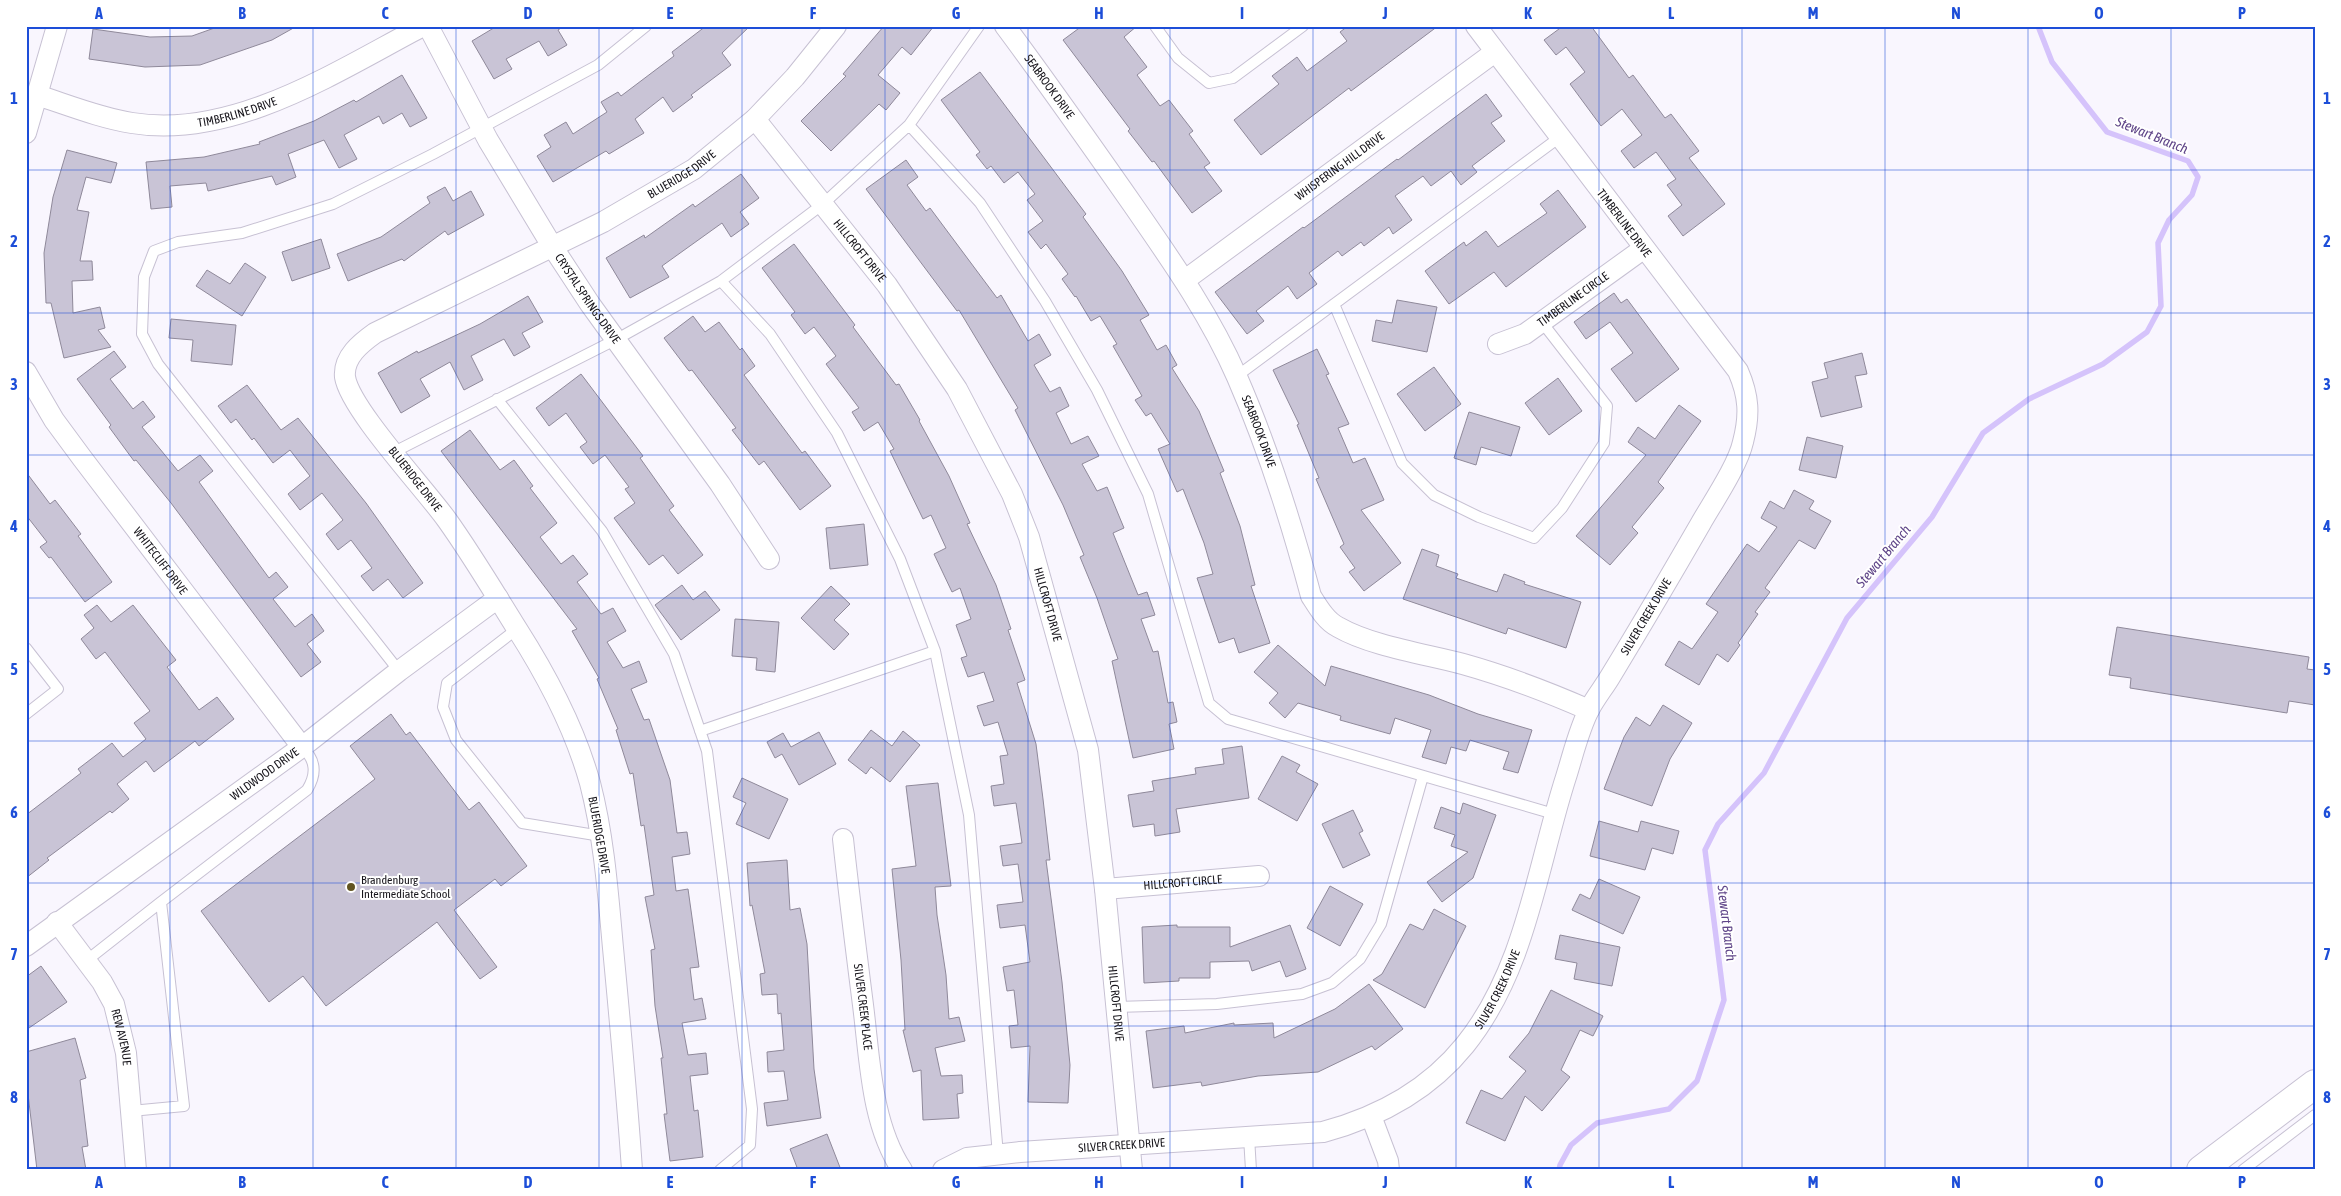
<svg xmlns="http://www.w3.org/2000/svg" width="2341" height="1196" viewBox="0 0 2341 1196" font-family="'Asap Condensed',sans-serif">
<rect width="100%" height="100%" fill="#f9f6fe"/>
<g fill="none" stroke-linecap="round" stroke-linejoin="round">
<path stroke="#d5c3fb" stroke-width="5.5" d="M1559,1170L1560,1165L1571,1145L1597,1123L1669,1109L1697,1081L1724,1000L1705,850L1718,824L1764,773L1847,618L1932,517L1983,433L2029,399L2103,364L2147,332L2161,306L2158,243L2169,220L2192,195L2198,177L2188,161L2107,132L2052,62L2038,26"/>
</g>
<path fill="#c9c4d6" stroke="#8f899a" d="M220,26H297L272,40L200,65L145,67L89,59L93,29L150,37L192,36Z
M497,26H564L558,30L567,45L548,56L539,41L506,59L512,69L494,79L472,41Z
M706,26H750L722,53L731,65L691,95L693,97L673,112L663,97L635,119L644,133L609,154L606,151L553,182L537,156L551,147L544,135L566,122L573,134L607,112L601,102L618,92L621,96L674,56L672,52Z
M884,26H934L911,55L902,47L878,75L900,93L886,110L879,104L831,151L801,121L846,76L843,74Z
M1082,26H1137L1124,37L1147,67L1137,75L1160,106L1169,100L1193,131L1189,134L1210,163L1204,167L1222,191L1192,213L1154,161L1152,162L1128,131L1130,129L1063,40Z
M1348,26H1438L1351,91L1349,88L1261,155L1234,120L1279,84L1272,76L1297,57L1307,71L1347,41L1340,32Z
M1563,26H1591L1629,78L1633,75L1665,118L1671,114L1699,151L1689,158L1725,204L1683,236L1668,216L1682,205L1667,185L1676,179L1656,152L1634,168L1621,151L1642,135L1622,109L1601,126L1570,84L1585,72L1566,47L1556,55L1544,40Z
M980,72L1086,214L1083,217L1122,271L1149,315L1140,320L1157,350L1166,345L1177,365L1172,368L1199,411L1224,471L1220,473L1240,526L1255,585L1251,586L1270,643L1239,653L1234,638L1219,643L1197,578L1213,574L1204,543L1183,489L1177,492L1158,449L1170,444L1151,413L1146,416L1135,400L1142,396L1113,346L1117,344L1100,316L1091,321L1076,296L1075,297L1062,279L1068,274L1046,244L1041,249L1028,232L1043,221L1027,200L1035,194L1018,172L1004,183L991,166L987,169L976,155L980,152L941,100Z
M402,75L427,118L410,127L402,113L383,124L379,116L344,135L357,159L339,168L324,140L288,154L296,177L276,185L272,176L208,191L206,183L170,186L172,207L151,209L146,162L204,157L260,144L259,142L314,121L354,100L356,102Z
M1486,94L1502,116L1491,123L1505,141L1472,166L1477,172L1461,185L1451,171L1431,186L1423,176L1395,196L1412,220L1393,234L1389,227L1364,246L1361,242L1342,256L1338,251L1309,273L1317,284L1297,299L1288,286L1256,311L1264,321L1247,334L1215,292L1303,227L1304,228L1397,159L1398,160Z
M67,150L117,163L111,183L86,177L77,210L89,212L80,261H92L93,280L72,281L73,313L100,307L105,328L98,330L111,347L64,358L51,303H46L44,253L53,197Z
M906,160L918,177L907,185L926,211L930,208L997,298L1001,295L1028,341L1039,334L1051,355L1034,365L1050,392L1060,387L1069,406L1056,413L1071,444L1088,436L1099,456L1082,464L1097,491L1107,487L1124,528L1113,533L1138,595L1147,592L1155,615L1141,619L1153,652L1158,651L1168,703L1173,702L1177,722L1169,724L1174,749L1133,758L1112,661L1118,659L1097,598L1080,557L1084,555L1063,505L1015,410L1018,408L959,310L957,311L866,189Z
M741,174L759,198L740,212L749,224L731,237L722,223L662,266L669,277L630,298L606,258L644,235L645,238L693,204L695,207Z
M445,187L453,201L471,191L484,215L448,235L445,231L404,261L402,259L348,281L337,254L381,237L430,203L427,197Z
M1558,190L1586,227L1506,287L1494,272L1449,304L1425,271L1464,242L1466,246L1486,231L1498,247L1547,213L1540,204Z
M321,239L330,268L292,281L282,252Z
M794,244L855,325L853,327L896,385L899,384L920,420L919,421L949,476L970,523L967,524L996,585L1011,629L1008,630L1025,680L1017,683L1036,744L1043,799L1050,860H1046L1062,982L1070,1065L1068,1103L1028,1102L1030,1046L1011,1048L1009,1026L1018,1025L1014,990L1007,991L1003,967L1030,962L1025,925L1000,928L997,905L1023,902L1018,864L1003,866L1000,846L1022,843L1016,803L994,806L991,786L1004,784L1000,756L1008,755L998,722L984,726L977,706L994,701L984,672L968,677L961,658L967,656L956,625L971,619L960,588L952,592L934,554L946,548L931,515L923,519L890,451L894,449L878,422L864,431L852,412L859,408L826,364L836,356L814,327L805,334L791,315L795,312L762,268Z
M245,263L266,277L242,316L196,286L207,270L230,284Z
M1614,293L1621,303L1627,299L1679,369L1636,402L1611,369L1633,353L1610,322L1586,339L1574,322Z
M528,296L543,322L522,333L530,347L514,356L504,339L471,356L483,380L464,390L450,362L420,379L430,396L401,413L378,373L417,351L418,353L480,324Z
M1397,300L1437,307L1427,352L1372,341L1376,320L1392,323Z
M693,316L705,332L719,322L740,350L742,348L755,366L744,375L802,453L805,451L831,486L800,510L764,461L759,465L732,430L736,428L692,370L689,371L664,338Z
M171,319L236,325L232,365L191,361L193,340L169,338Z
M1317,349L1329,374L1326,375L1349,424L1338,428L1353,463L1365,458L1384,500L1361,510L1401,563L1364,591L1349,572L1355,568L1340,547L1344,544L1316,479L1319,478L1297,425L1299,424L1273,370Z
M114,351L126,367L110,379L133,409L143,401L155,417L142,427L178,471L200,455L213,471L199,482L269,578L276,572L288,587L273,599L295,627L312,614L324,631L307,644L321,662L301,677L171,503L136,460L134,461L109,427L111,425L77,379Z
M1862,353L1867,374L1855,376L1862,407L1821,417L1812,382L1828,378L1824,363Z
M1434,367L1461,404L1425,431L1397,394Z
M581,374L643,456L640,458L674,506L669,510L703,555L678,574L663,555L649,565L614,518L635,503L625,489L629,487L605,455L593,464L580,447L587,442L566,413L549,426L536,408Z
M1558,378L1582,411L1549,435L1525,403Z
M247,385L281,430L298,418L366,503L423,583L403,598L388,579L373,591L361,576L372,568L351,540L338,550L326,534L343,520L322,493L300,510L288,494L310,476L290,450L273,463L254,438L252,440L236,419L231,423L218,406Z
M1679,405L1701,421L1658,482L1664,488L1632,527L1638,533L1610,565L1576,536L1646,455L1628,442L1638,427L1655,439Z
M1469,412L1520,427L1511,456L1481,447L1476,465L1454,458Z
M470,430L500,470L514,460L533,486L530,488L557,523L540,537L561,564L573,555L588,574L577,582L601,614L613,608L626,631L607,642L623,668L639,661L647,682L631,689L644,720L649,719L670,780L677,833L687,832L690,854L672,857L676,891L688,889L699,967L690,968L694,1000L702,998L706,1019L682,1023L688,1055L706,1053L708,1074L690,1076L694,1111L698,1110L703,1157L670,1161L664,1114H667L661,1058H663L655,1006L651,950L655,949L645,897L654,895L644,825L641,826L633,773L630,774L616,730L618,729L597,679L599,678L572,631L577,629L441,451Z
M1807,437L1843,446L1836,478L1799,470Z
M26,472L50,504L55,500L81,534L78,536L112,582L85,602L51,557L49,558L40,547L47,542L26,515Z
M1794,490L1814,501L1809,509L1831,521L1815,549L1799,540L1765,588L1770,592L1755,612L1758,614L1738,643L1740,645L1728,662L1717,654L1699,685L1665,665L1679,641L1692,649L1718,612L1706,604L1747,544L1759,552L1777,527L1761,518L1770,501L1784,509Z
M864,524L868,565L830,569L826,528Z
M1422,549L1439,555L1436,566L1458,574L1456,578L1497,592L1504,574L1525,582L1524,584L1581,602L1566,648L1508,628L1506,634L1403,599Z
M682,585L693,600L705,591L720,610L681,640L655,605Z
M831,586L850,604L834,620L849,634L834,650L801,618Z
M97,605L111,622L133,605L176,660L167,667L199,710L217,697L234,719L199,746L195,741L154,772L146,761L117,784L129,799L112,813L110,811L47,858L49,860L26,878V815L81,773L78,769L112,743L123,757L146,739L134,723L150,711L105,652L96,659L81,639L94,628L84,615Z
M735,619L779,622L775,672L756,670L757,658L732,656Z
M2117,627L2309,657L2307,669L2315,670V705L2289,701L2287,713L2130,688L2131,678L2109,675Z
M1278,645L1325,686L1331,666L1429,695L1478,714L1532,730L1518,773L1503,769L1509,752L1470,740L1466,751L1451,747L1446,764L1422,757L1431,730L1395,718L1390,734L1340,720L1341,716L1298,703L1285,718L1269,703L1278,693L1254,672Z
M1663,705L1692,723L1670,759L1652,806L1604,789L1624,737L1636,717L1650,726Z
M391,714L406,735L410,732L469,810L479,802L527,866L501,886L495,879L454,910L497,967L480,979L437,922L326,1006L303,976L269,1002L201,911L375,779L350,746Z
M871,730L892,746L903,731L920,745L890,782L871,767L866,774L848,760Z
M819,732L836,764L799,785L782,754L775,758L767,742L783,733L791,747Z
M1242,746L1249,798L1176,809L1180,832L1155,836L1154,824L1133,827L1128,795L1154,791L1152,781L1196,774L1195,768L1224,764L1222,749Z
M1282,756L1300,765L1296,772L1318,784L1297,821L1258,799Z
M742,778L788,799L769,839L736,824L746,803L733,797Z
M938,783L951,886L935,887L937,915L946,975L949,1019L959,1017L965,1041L935,1048L941,1076L962,1075L963,1093L957,1094L959,1118L923,1120L921,1070L913,1072L903,1030H905L901,960L892,869L916,866L906,786Z
M1463,803L1496,815L1473,878L1442,902L1427,882L1468,852L1451,846L1455,835L1434,828L1441,807L1460,814Z
M1353,810L1363,831L1359,833L1370,855L1343,868L1322,824Z
M1599,821L1638,832L1641,821L1679,831L1673,854L1652,848L1645,870L1590,856Z
M787,860L790,910L800,908L807,944L814,1069L821,1118L767,1126L764,1103L788,1100L784,1071L768,1072L767,1052L784,1050L781,1013L778,1014L777,994L762,995L760,974L765,973L752,905L750,906L747,863Z
M1599,879L1640,897L1623,934L1572,910L1580,894L1590,899Z
M1330,886L1363,904L1340,946L1307,928Z
M1434,909L1466,926L1425,1008L1373,980L1382,974L1410,924L1423,930Z
M1177,925V927H1230V947L1290,925L1306,969L1286,977L1280,961L1252,971L1249,961L1210,962V978H1179V981L1144,983L1142,927Z
M1560,935L1620,947L1612,986L1574,979L1577,963L1555,959Z
M41,966L67,1002L26,1030V977Z
M1369,984L1403,1029L1375,1050L1372,1046L1318,1072L1258,1076L1202,1086L1201,1082L1153,1088L1146,1031L1184,1026L1185,1033L1234,1023V1025L1273,1023L1274,1038L1335,1009Z
M1551,990L1603,1016L1593,1036L1580,1030L1561,1070L1570,1077L1542,1111L1525,1096L1505,1141L1466,1123L1481,1090L1502,1099L1526,1071L1509,1057L1529,1033Z
M75,1038L86,1078L80,1080L88,1146L82,1147L86,1170H37L28,1094L26,1095V1052Z
M827,1134L841,1170H798L790,1149Z"/>
<g fill="none" stroke-linecap="round" stroke-linejoin="round">
<g stroke="#c7c1d3" stroke-width="12">
<path id="lane" d="M1155,26L1178,58L1209,83L1233,78L1303,26
M909,125L980,203L1045,301L1097,390L1148,494L1209,703L1228,719L1554,814
M721,281L770,334L837,433L900,559L935,651L969,815L998,1155
M1334,304L1402,463L1434,495L1479,517L1534,538L1562,508L1604,443L1607,406L1541,321
M1237,376L1560,137
M497,399L602,531L674,654L707,751L752,1109L750,1145L720,1170
M394,452L617,339L721,281L823,204L909,125L979,26
M517,629L447,683L443,707L456,740L522,823L601,836
M26,648L58,689L26,714
M399,671L158,364L142,334L144,277L154,251L178,242L242,233L333,204L433,154L598,65L646,26
M700,731L935,651
M86,961L161,902
M1116,1007L1217,1004L1302,994L1332,983L1360,959L1381,924L1423,776
M131,1111L184,1106L161,902L307,790C317,774 316,760 302,747
M1249,1137L1251,1170
M2243,1170L2315,1115"/>
</g>
<g stroke="#c7c1d3" stroke-width="22">
<g id="street">
<path id="s1" d="M428,26L488,140L552,246L590,304L720,484L769,559"/>
<path id="s2" d="M1005,26C1049,85 1091,145 1133,205C1171,260 1210,315 1237,377C1268,448 1291,521 1311,596C1318,607 1326,621 1338,627C1371,646 1425,654 1463,664C1506,676 1548,692 1589,710"/>
<path id="s3" d="M37,95C68,105 100,118 132,123C233,140 337,71 423,26"/>
<path id="s4" d="M755,119L887,285L957,389L1012,494L1029,537L1088,750L1105,889L1132,1170"/>
<path d="M26,133L57,26"/>
<path id="s5" d="M1185,280L1495,52"/>
<path id="s6" d="M1498,344L1525,334L1643,249"/>
<path id="s7" d="M26,372L54,420L82,458L302,747"/>
<path id="s8" d="M843,839C849,895 856,950 863,1005C870,1060 871,1123 902,1170"/>
<path id="s9" d="M1105,889L1259,876"/>
<path id="s10" d="M57,922L102,982L114,1004L126,1053L136,1170"/>
<path id="s11" d="M26,946L302,747L399,671L498,598"/>
<path d="M1371,1116L1388,1161L1389,1170"/>
<path id="s12" d="M632,1170C627,1096 620,1022 613,948C608,893 604,837 590,783C575,729 547,676 517,629C494,592 472,555 447,520C425,489 350,409 345,377C343,357 361,343 375,333L603,222L694,169L755,119L795,77L836,26"/>
<path id="s13" d="M943,1170L967,1158L1020,1152L1323,1132C1379,1117 1428,1091 1465,1045C1526,969 1537,867 1566,777C1573,755 1579,728 1590,708C1596,697 1604,687 1610,677C1641,626 1671,575 1701,523C1713,502 1738,465 1743,442C1750,415 1749,396 1738,371L1476,26"/>
</g>
</g>
<g stroke="#c7c1d3" stroke-width="30">
<path id="secondary" d="M2201,1170L2315,1084"/>
</g>
<use href="#lane" stroke="#fff" stroke-width="10"/>
<use href="#street" stroke="#fff" stroke-width="20"/>
<use href="#secondary" stroke="#fff" stroke-width="28"/>
</g>
<path fill="none" stroke="#1d4ed8" stroke-width="1" stroke-opacity="0.55" d="M170,26V1170M313,26V1170M456,26V1170M599,26V1170M742,26V1170M885,26V1170M1028,26V1170M1170,26V1170M1313,26V1170M1456,26V1170M1599,26V1170M1742,26V1170M1885,26V1170M2028,26V1170M2171,26V1170M26,170H2315M26,313H2315M26,455H2315M26,598H2315M26,741H2315M26,883H2315M26,1026H2315"/>
<circle fill="#625522" stroke="#fff" stroke-width="2" cx="351" cy="887" r="5"/>
<g text-anchor="middle" dominant-baseline="central" stroke-width="4" stroke-linejoin="round" paint-order="stroke">
<g font-size="12" fill="#17151b" stroke="#fff">
<text stroke="none"><textPath href="#s2" startOffset="75">SEABROOK DRIVE</textPath></text>
<text stroke="none"><textPath href="#s3" startOffset="206">TIMBERLINE DRIVE</textPath></text>
<text stroke="none"><textPath href="#s5" startOffset="192">WHISPERING HILL DRIVE</textPath></text>
<text stroke="none"><textPath href="#s12" startOffset="1268">BLUERIDGE DRIVE</textPath></text>
<text transform="translate(1624 223) rotate(53)">TIMBERLINE DRIVE</text>
<text stroke="none"><textPath href="#s4" startOffset="168">HILLCROFT DRIVE</textPath></text>
<text stroke="none"><textPath href="#s1" startOffset="316">CRYSTAL SPRINGS DRIVE</textPath></text>
<text stroke="none"><textPath href="#s6" startOffset="88">TIMBERLINE CIRCLE</textPath></text>
<text stroke="none"><textPath href="#s2" startOffset="480">SEABROOK DRIVE</textPath></text>
<text transform="translate(415 479) rotate(52)">BLUERIDGE DRIVE</text>
<text stroke="none"><textPath href="#s7" startOffset="232">WHITECLIFF DRIVE</textPath></text>
<text stroke="none"><textPath href="#s4" startOffset="572">HILLCROFT DRIVE</textPath></text>
<text stroke="none"><textPath href="#s13" startOffset="1022">SILVER CREEK DRIVE</textPath></text>
<text stroke="none"><textPath href="#s11" startOffset="294">WILDWOOD DRIVE</textPath></text>
<text transform="translate(599 835) rotate(80)">BLUERIDGE DRIVE</text>
<text stroke="none"><textPath href="#s9" startOffset="78">HILLCROFT CIRCLE</textPath></text>
<text stroke="none"><textPath href="#s13" startOffset="618">SILVER CREEK DRIVE</textPath></text>
<text stroke="none"><textPath href="#s4" startOffset="978">HILLCROFT DRIVE</textPath></text>
<text stroke="none"><textPath href="#s8" startOffset="169">SILVER CREEK PLACE</textPath></text>
<text stroke="none"><textPath href="#s10" startOffset="134">REW AVENUE</textPath></text>
<text stroke="none"><textPath href="#s13" startOffset="182">SILVER CREEK DRIVE</textPath></text>
</g>
<g font-size="12" fill="#17151b" stroke="#fff" text-anchor="start">
<text x="361" y="880">Brandenburg<tspan x="361" dy="14">Intermediate School</tspan></text>
</g>
<g font-size="14" font-style="italic" fill="#5f4588" stroke="#fff">
<text transform="translate(2152 135) rotate(22)">Stewart Branch</text>
<text transform="translate(1883 556) rotate(-50)">Stewart Branch</text>
<text transform="translate(1727 923) rotate(83)">Stewart Branch</text>
</g>
</g>
<rect width="2341" height="1196" fill="none" stroke="#ffffff" stroke-width="55"/>
<rect x="28" y="28" width="2286" height="1140" fill="none" stroke="#1d4ed8" stroke-width="2"/>
<g font-size="16" text-anchor="middle" font-weight="bold" fill="#1d4ed8">
<text x="99" y="19">A</text>
<text x="242" y="19">B</text>
<text x="385" y="19">C</text>
<text x="528" y="19">D</text>
<text x="670" y="19">E</text>
<text x="813" y="19">F</text>
<text x="956" y="19">G</text>
<text x="1099" y="19">H</text>
<text x="1242" y="19">I</text>
<text x="1385" y="19">J</text>
<text x="1528" y="19">K</text>
<text x="1671" y="19">L</text>
<text x="1813" y="19">M</text>
<text x="1956" y="19">N</text>
<text x="2099" y="19">O</text>
<text x="2242" y="19">P</text>
<text x="14" y="104">1</text>
<text x="2327" y="104">1</text>
<text x="14" y="247">2</text>
<text x="2327" y="247">2</text>
<text x="14" y="390">3</text>
<text x="2327" y="390">3</text>
<text x="14" y="532">4</text>
<text x="2327" y="532">4</text>
<text x="14" y="675">5</text>
<text x="2327" y="675">5</text>
<text x="14" y="818">6</text>
<text x="2327" y="818">6</text>
<text x="14" y="960">7</text>
<text x="2327" y="960">7</text>
<text x="14" y="1103">8</text>
<text x="2327" y="1103">8</text>
<text x="99" y="1188">A</text>
<text x="242" y="1188">B</text>
<text x="385" y="1188">C</text>
<text x="528" y="1188">D</text>
<text x="670" y="1188">E</text>
<text x="813" y="1188">F</text>
<text x="956" y="1188">G</text>
<text x="1099" y="1188">H</text>
<text x="1242" y="1188">I</text>
<text x="1385" y="1188">J</text>
<text x="1528" y="1188">K</text>
<text x="1671" y="1188">L</text>
<text x="1813" y="1188">M</text>
<text x="1956" y="1188">N</text>
<text x="2099" y="1188">O</text>
<text x="2242" y="1188">P</text>
</g>
</svg>
